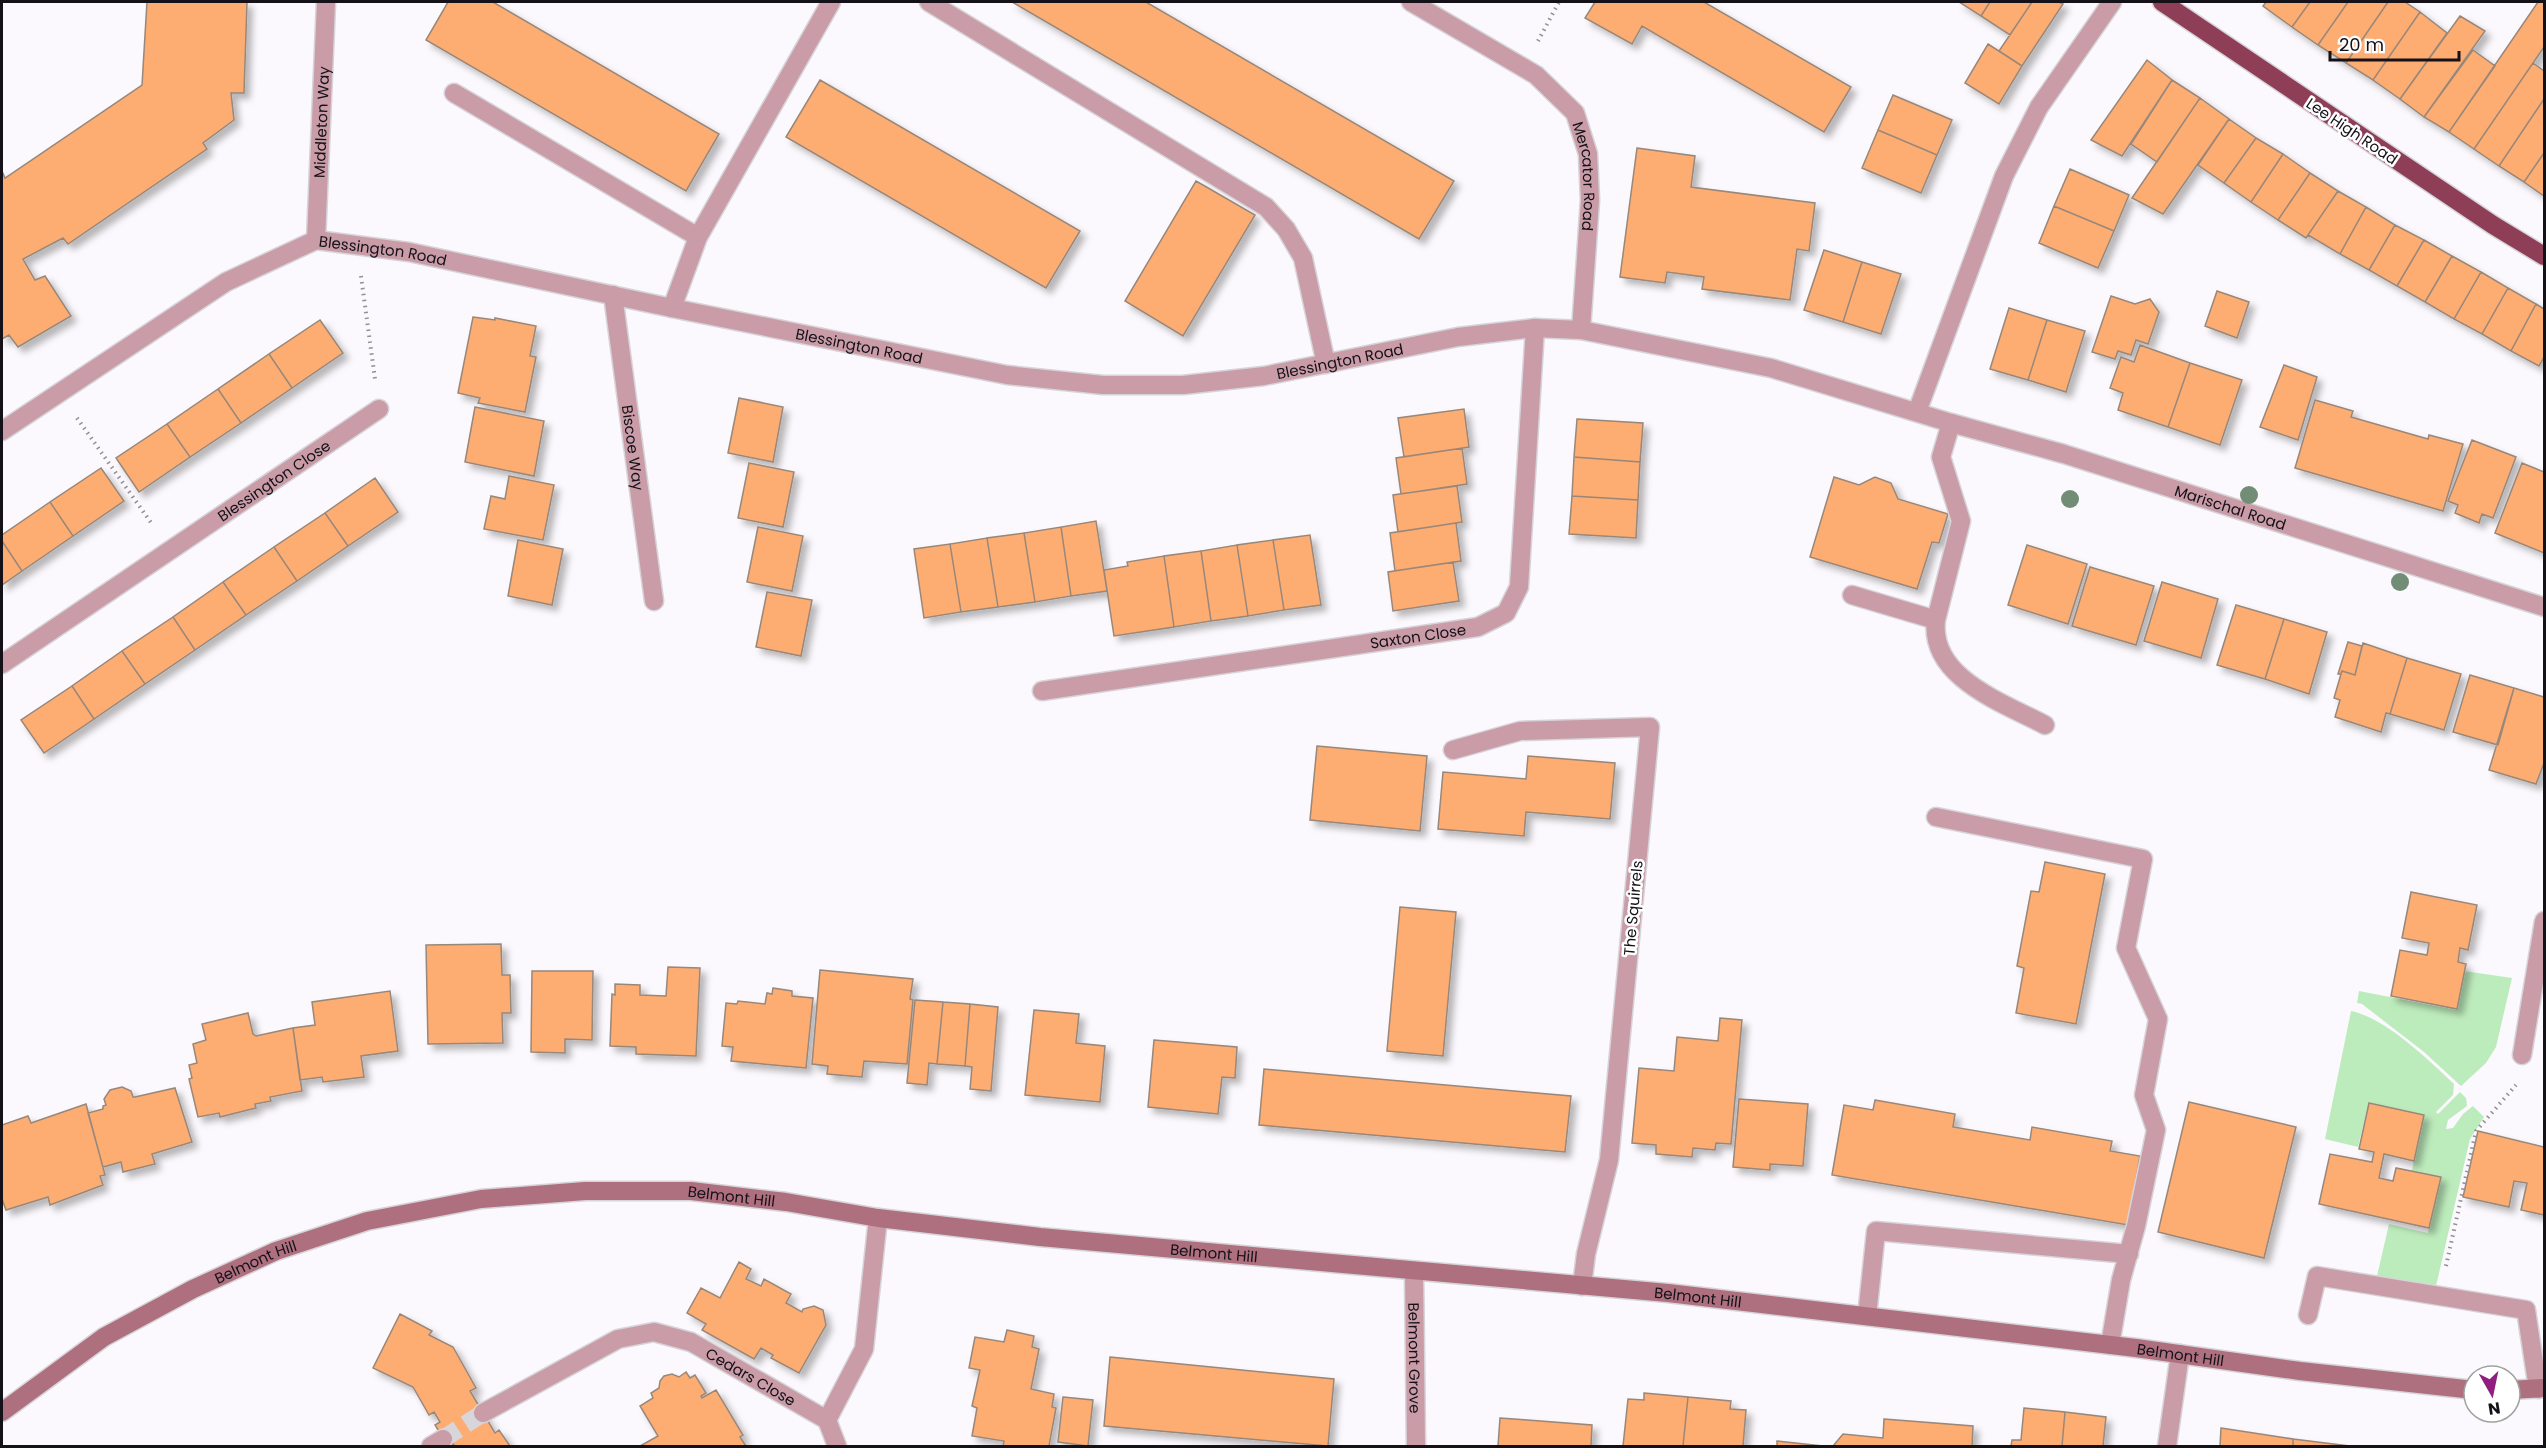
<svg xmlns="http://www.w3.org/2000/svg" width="2546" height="1448" viewBox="0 0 2546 1448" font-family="Poppins,sans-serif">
<defs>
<filter id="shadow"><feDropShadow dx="5.5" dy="5.5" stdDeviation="3" flood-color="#0004"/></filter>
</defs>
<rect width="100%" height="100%" fill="#fbf9fd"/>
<path fill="#bdecbc" d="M2464,971L2512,978L2496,1047L2486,1063L2461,1086L2424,1052L2362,1004L2357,1003L2359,991L2457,1010Z
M2351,1011C2384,1017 2429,1060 2454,1084L2453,1095L2436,1112L2438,1114L2460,1092L2466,1098L2467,1106L2448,1120L2446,1129L2453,1128L2463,1114L2473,1106L2484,1117L2470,1139L2436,1286L2377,1276L2389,1224L2428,1233L2439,1182L2411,1176L2421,1121L2367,1109L2358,1147L2325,1139Z"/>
<path fill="#fead72" stroke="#99877a" stroke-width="1.5" filter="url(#shadow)" d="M147,2H247L244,93H231L234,120L203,143L207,149L68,244L63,238L23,259L35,280L45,276L71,316L18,347L9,335L2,339V171L5,178L142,85Z
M448,2H493L719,134L686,191L426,40Z
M1012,2H1146L1454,181L1419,239Z
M1595,2H1704L1851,87L1824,132L1642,26L1632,44L1585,18Z
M1959,2H1990L1981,16Z
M1990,2H2032L2010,35L1981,16Z
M2032,2H2059L2063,4L2022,66L1999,51Z
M2266,2H2310L2292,27L2263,6Z
M2310,2H2348L2318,45L2292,27Z
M2348,2H2388L2346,63L2318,45Z
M2388,2H2405L2420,12L2373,80L2346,63Z
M2538,2H2544V47L2474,149L2449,132Z
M2420,12L2447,33L2400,99L2373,80Z
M2460,16L2485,31L2424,117L2400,99Z
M1988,44L2022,66L1999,104L1965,83Z
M2473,50L2495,66L2449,132L2424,117Z
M2147,60L2172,80L2122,156L2091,140Z
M2533,63L2544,71V99L2499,166L2474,149Z
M820,80L1080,231L1046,288L786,137Z
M2172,80L2200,98L2157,162L2131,144Z
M1893,95L1952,120L1937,155L1878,130Z
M2200,98L2229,119L2163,214L2132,198Z
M2544,99V153L2524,182L2499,166Z
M2229,119L2256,138L2224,183L2198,165Z
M1878,130L1937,155L1921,193L1862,168Z
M2256,138L2283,154L2251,202L2224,183Z
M1637,148L1695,156L1691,187L1815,203L1809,251L1797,249L1790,300L1702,289L1704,277L1667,272L1665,283L1620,277Z
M2544,153V196L2524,182Z
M2283,154L2310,173L2278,220L2251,202Z
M2070,169L2129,195L2114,231L2054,206Z
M2310,173L2338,191L2306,238L2278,220Z
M1196,181L1255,215L1183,336L1125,301Z
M2338,191L2366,207L2340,254L2308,235Z
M2054,206L2114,231L2098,268L2039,243Z
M2366,207L2395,225L2369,270L2340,254Z
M2395,225L2424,240L2397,286L2369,270Z
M2424,240L2452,256L2425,302L2397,286Z
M1824,250L1862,262L1843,322L1804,310Z
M2452,256L2481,272L2454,319L2425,302Z
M1862,262L1901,274L1881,334L1843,322Z
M2481,272L2508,288L2482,334L2454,319Z
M2508,288L2536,304L2511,351L2482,334Z
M2217,291L2249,302L2237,338L2205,326Z
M2111,296L2135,304L2150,299L2159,312L2148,344L2136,340L2131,355L2118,351L2115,359L2092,352Z
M2536,304L2544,309V357L2539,366L2511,351Z
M2009,308L2047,320L2028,380L1990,369Z
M473,317L495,320V318L536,326L530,356L536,357L525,412L478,403L480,398L458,393Z
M320,320L343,353L292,388L269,354Z
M2047,320L2085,331L2066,392L2028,380Z
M2140,345L2190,363L2168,427L2118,410L2123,393L2110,388L2121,357L2134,362Z
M269,354L292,388L241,423L218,389Z
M2190,363L2242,380L2220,445L2168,427Z
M2284,365L2317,377L2298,440L2260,427Z
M218,389L241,423L190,457L167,424Z
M739,398L783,407L773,462L728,453Z
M2315,400L2353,411L2351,417L2428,439L2429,435L2463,444L2443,511L2295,468Z
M475,407L544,421L534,476L465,462Z
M1464,409L1469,447L1404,457L1398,418Z
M1577,419L1643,423L1640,462L1574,457Z
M167,424L190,457L139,492L116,458Z
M2472,440L2516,457L2493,518L2482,514L2479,523L2455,513L2458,505L2448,501Z
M1462,448L1467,484L1401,494L1396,458Z
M1574,457L1640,462L1638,500L1572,496Z
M749,463L794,472L783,527L738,518Z
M2522,463L2544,472V553L2495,533Z
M101,468L124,501L73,536L50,502Z
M509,476L554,485L543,540L484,529L491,496L505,499Z
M1834,477L1859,485L1875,477L1891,483L1898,499L1948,514L1939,543L1932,542L1917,589L1810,557Z
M375,478L398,512L348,546L325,513Z
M1457,486L1462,522L1398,532L1393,495Z
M1572,496L1638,500L1636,538L1569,534Z
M50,502L73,536L22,571L2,541V535Z
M325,513L348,546L297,581L274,547Z
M1096,521L1107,591L1071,596L1061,527Z
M1456,523L1461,561L1395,571L1390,533Z
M758,527L803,536L792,591L747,582Z
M1061,527L1071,596L1035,602L1024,533Z
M1024,533L1035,602L998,607L987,538Z
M1310,535L1321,605L1284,610L1273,540Z
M987,538L998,607L961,612L950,544Z
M518,540L563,549L552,605L508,596Z
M1273,540L1284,610L1248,616L1237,545Z
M2,541L22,571L2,585Z
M950,544L961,612L924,618L914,549Z
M1237,545L1248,616L1211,621L1201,551Z
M2027,545L2087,564L2068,624L2008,605Z
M274,547L297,581L246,615L223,582Z
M1201,551L1211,621L1174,627L1164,556Z
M1164,556L1174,627L1114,636L1104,570L1128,566L1127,562Z
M1453,562L1459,601L1393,611L1388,572Z
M2090,567L2154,586L2136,645L2072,626Z
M223,582L246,615L195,650L173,617Z
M2162,582L2218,599L2201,658L2144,641Z
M767,592L812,600L801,656L756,647Z
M2236,605L2284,619L2265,679L2217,665Z
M173,617L195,650L145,684L122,651Z
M2284,619L2327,632L2309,694L2265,679Z
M2348,642L2362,646L2355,675L2342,671L2341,674H2338Z
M2363,643L2407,658L2390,714L2386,713L2381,732L2335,717L2340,700L2334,698L2341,674L2342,671L2355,675Z
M122,651L145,684L94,719L72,686Z
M2407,658L2461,674L2444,730L2390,714Z
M2470,675L2514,688L2498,745L2453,732Z
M72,686L94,719L44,753L21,720Z
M2514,688L2544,697V763L2536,784L2489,770Z
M1317,746L1427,756L1420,831L1310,820Z
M1528,756L1615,763L1610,819L1526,812L1524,836L1438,829L1443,772L1526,779Z
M2045,862L2105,874L2076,1024L2016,1013L2024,968L2017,966L2031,891L2039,892Z
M2411,892L2477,905L2468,950L2460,948L2458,962L2466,964L2457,1009L2391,996L2400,950L2427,955L2429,943L2402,938Z
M1400,907L1456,912L1443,1056L1387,1051Z
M501,944L502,975H510L511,1013H502L503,1043L428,1044L426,945Z
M668,967L700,968L696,1056L636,1054V1047L610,1046L612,994L615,995V984L640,985V995L666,996Z
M820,970L913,979L910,999L913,1000L907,1064L864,1061L862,1077L827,1074L828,1066L812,1064Z
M532,971H593L592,1040L565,1039V1053L531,1052Z
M773,988L792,991V996L813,998L806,1068L731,1061L733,1047L722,1046L726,1003L737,1004L738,1001L765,1004L767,993L772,994Z
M390,991L398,1051L361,1056L364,1077L323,1082L322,1077L300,1080L293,1028L315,1025L312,1002Z
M915,1000L943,1002L937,1064L929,1063L927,1085L907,1083Z
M943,1002L970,1004L965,1066L937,1064Z
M970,1004L998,1007L991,1091L970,1089L972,1067L965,1066Z
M1034,1010L1079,1014L1076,1043L1105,1046L1100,1102L1025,1095Z
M248,1013L253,1034L256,1036L293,1028L302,1091L270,1097L271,1101L255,1104L256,1108L220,1117L219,1113L198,1117L189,1079L192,1078L189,1065L197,1063L193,1044L206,1040L202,1024Z
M1720,1018L1742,1020L1731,1144L1716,1143L1715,1150L1693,1148L1692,1157L1656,1154V1145L1632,1143L1639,1068L1674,1071L1677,1037L1718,1041Z
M1154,1040L1237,1047L1235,1078L1222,1077L1218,1114L1148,1107Z
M1264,1069L1571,1096L1565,1152L1259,1125Z
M122,1087L131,1091L133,1097H135L175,1088L192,1142L152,1154L155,1164L123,1172L121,1162L103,1167L88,1113L103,1109V1106L106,1105L104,1099L110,1090Z
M1739,1099L1808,1104L1803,1166L1770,1164V1170L1733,1167Z
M1875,1100L1955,1114L1953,1127L2030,1140L2032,1127L2112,1141L2110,1151L2140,1156L2128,1225L1832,1175L1844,1105L1873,1110Z
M2189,1102L2296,1127L2264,1258L2158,1232Z
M2369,1103L2424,1115L2414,1161L2384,1154L2379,1178L2393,1181L2396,1168L2441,1177L2429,1228L2319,1204L2330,1154L2372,1162L2374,1152L2359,1149Z
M86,1104L105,1175L100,1176L103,1185L50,1205L48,1197L6,1210L2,1199V1125L28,1116L31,1123Z
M2478,1131L2544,1147V1215L2521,1210L2527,1183L2514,1181L2509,1207L2463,1197Z
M739,1262L751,1269L746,1279L761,1286L764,1279L791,1294L786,1303L802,1312L803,1309L814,1306L823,1310L826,1325L799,1373L771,1358L773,1355L761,1348L754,1359L702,1330L706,1324L687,1313L701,1288L720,1298Z
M400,1314L432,1331L429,1335L453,1347L476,1388L470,1391L495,1433L499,1430L510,1446H455L453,1444L448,1446L435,1425L440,1422L434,1412L429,1415L413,1387L373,1368Z
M1007,1330L1034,1336L1032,1347L1039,1349L1031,1389L1054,1394L1052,1407L1056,1408L1049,1446H1003L1004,1441L972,1436L977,1408L972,1406L980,1370L969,1368L975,1337L1004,1342Z
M1110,1357L1334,1379L1328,1446L1104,1426Z
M686,1372L690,1378L695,1375L706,1393L701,1396L702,1398L716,1390L743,1435L740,1437L746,1446H640L658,1436L640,1406L653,1398L651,1393L659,1388L660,1381L664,1376L672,1374L679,1377Z
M1644,1393L1688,1397L1683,1446H1623L1628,1399L1644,1400Z
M1063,1397L1093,1400L1088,1446L1058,1442Z
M1688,1397L1731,1401L1730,1409L1746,1410L1743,1446H1683Z
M2024,1408L2065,1412L2062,1446H2011L2012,1440H2021Z
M2065,1412L2106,1417L2103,1446H2062Z
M1500,1418L1592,1425L1591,1446H1498Z
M1884,1419L1973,1426L1972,1446H1833L1843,1434L1883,1438Z
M2221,1428L2293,1439V1446H2220Z
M2293,1439L2350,1446H2293Z
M1777,1441L1823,1446H1777Z"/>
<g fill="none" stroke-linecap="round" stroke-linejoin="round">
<path stroke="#d8d6db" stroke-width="18" stroke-dasharray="18 9" stroke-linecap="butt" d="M443,1439L483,1413"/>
<g stroke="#d6d4d8" stroke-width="21">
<path id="service" d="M929,2L1266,207L1286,229L1303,258L1326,364
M454,93L698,237
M672,308L698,237L831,2
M1951,423L1941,457L1961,521L1936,620C1929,678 2004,703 2045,725
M1852,595L1936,620
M1936,817L2143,859L2126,948L2158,1019L2144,1095L2156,1130L2136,1226L2121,1280L2110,1345
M2308,1315L2317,1276L2526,1310L2538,1389
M1867,1316L1876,1231L2129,1254
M827,1420L837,1446"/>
</g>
<g stroke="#d6d4d8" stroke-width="21">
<g id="pedestrian">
<path id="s1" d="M2,664L379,409"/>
</g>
</g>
<g stroke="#d6d4d8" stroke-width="21">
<g id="minor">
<path id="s2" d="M1411,2L1536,75L1575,113L1588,154L1590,200L1581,330"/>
<path id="s3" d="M316,240L326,2"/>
<path id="s4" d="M613,295L654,601"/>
<path d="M1917,412L2004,176L2039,107L2112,2"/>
<path id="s5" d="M2,431L226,282L316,240L409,252L672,308L1007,375L1103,385H1183L1264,376L1458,337L1535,328L1581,330L1771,368L1951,423L2064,454L2544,607"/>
<path id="s6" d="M1042,691L1478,627L1506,613L1519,587L1535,328"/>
<path d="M1453,750L1520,731L1650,727L1609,1160L1586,1254L1582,1286"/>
<path d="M2522,1055L2544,921"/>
<path id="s7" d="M1414,1271L1416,1446"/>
<path id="s8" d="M483,1413L618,1339L654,1332L691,1342L827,1420L864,1349L878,1218"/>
<path d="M431,1446L443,1439"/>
<path d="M2167,1446L2180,1354"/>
</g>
</g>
<g stroke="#d6d4d8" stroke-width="21">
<g id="secondary">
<path d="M2510,1390L2544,1388"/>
<path id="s9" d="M2,1412L104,1337L193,1289L276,1251L367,1221L481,1199L585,1191H691L786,1202L878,1218L1040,1237L1668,1293L2136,1348L2300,1371L2474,1390"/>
</g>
</g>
<g stroke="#d6d4d8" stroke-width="21">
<path id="trunk" d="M2162,2L2493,225L2544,256"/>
</g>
<path stroke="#929095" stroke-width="4" stroke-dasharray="1.5 4.5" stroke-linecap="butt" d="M1538,41L1559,2
M361,276L375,379
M77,418L152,524
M2446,1266L2476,1131L2516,1085"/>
<use href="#service" stroke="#c99ca7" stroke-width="18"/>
<use href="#pedestrian" stroke="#c99ca7" stroke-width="18"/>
<use href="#minor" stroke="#c99ca7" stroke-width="18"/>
<use href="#secondary" stroke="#ae6f7f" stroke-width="18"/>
<use href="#trunk" stroke="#8f3e58" stroke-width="18"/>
</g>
<g fill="#728d76">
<circle cx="2249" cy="495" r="9"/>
<circle cx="2070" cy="499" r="9"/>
<circle cx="2400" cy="582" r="9"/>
</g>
<g text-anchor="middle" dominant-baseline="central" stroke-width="5" stroke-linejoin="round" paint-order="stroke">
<g font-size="15" fill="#141118" stroke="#fff">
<text stroke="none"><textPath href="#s3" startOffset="118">Middleton Way</textPath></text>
<text transform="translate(2352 131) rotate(34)">Lee High Road</text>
<text stroke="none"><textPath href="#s2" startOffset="264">Mercator Road</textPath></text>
<text stroke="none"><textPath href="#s5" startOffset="436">Blessington Road</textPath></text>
<text stroke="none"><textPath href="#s5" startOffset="922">Blessington Road</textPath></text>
<text stroke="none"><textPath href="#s5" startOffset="1408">Blessington Road</textPath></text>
<text stroke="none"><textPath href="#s4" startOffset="154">Biscoe Way</textPath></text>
<text stroke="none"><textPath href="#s1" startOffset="328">Blessington Close</textPath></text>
<text stroke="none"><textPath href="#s5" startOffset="2326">Marischal Road</textPath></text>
<text stroke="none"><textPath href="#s6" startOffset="380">Saxton Close</textPath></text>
<text transform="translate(1633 908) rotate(-85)">The Squirrels</text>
<text stroke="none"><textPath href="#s9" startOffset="782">Belmont Hill</textPath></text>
<text stroke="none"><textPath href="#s9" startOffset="1268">Belmont Hill</textPath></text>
<text stroke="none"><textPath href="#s9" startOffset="296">Belmont Hill</textPath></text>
<text stroke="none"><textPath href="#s9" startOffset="1754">Belmont Hill</textPath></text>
<text stroke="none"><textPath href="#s9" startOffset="2240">Belmont Hill</textPath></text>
<text stroke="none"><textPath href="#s7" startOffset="87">Belmont Grove</textPath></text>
<text stroke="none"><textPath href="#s8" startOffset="298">Cedars Close</textPath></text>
</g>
</g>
<rect width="2546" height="1448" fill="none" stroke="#141118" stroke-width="6"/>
<g transform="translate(2492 1394) rotate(171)"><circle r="28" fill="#ffffff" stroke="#a1a0a3" stroke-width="1.5"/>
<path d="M0-4.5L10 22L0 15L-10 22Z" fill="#911e7e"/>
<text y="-9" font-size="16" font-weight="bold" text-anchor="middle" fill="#141118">N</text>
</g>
<path d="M2330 51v9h129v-9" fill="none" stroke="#141118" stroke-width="3"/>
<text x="2339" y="51" font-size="18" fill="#141118" stroke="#ffffff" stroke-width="4.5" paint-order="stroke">20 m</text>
</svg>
